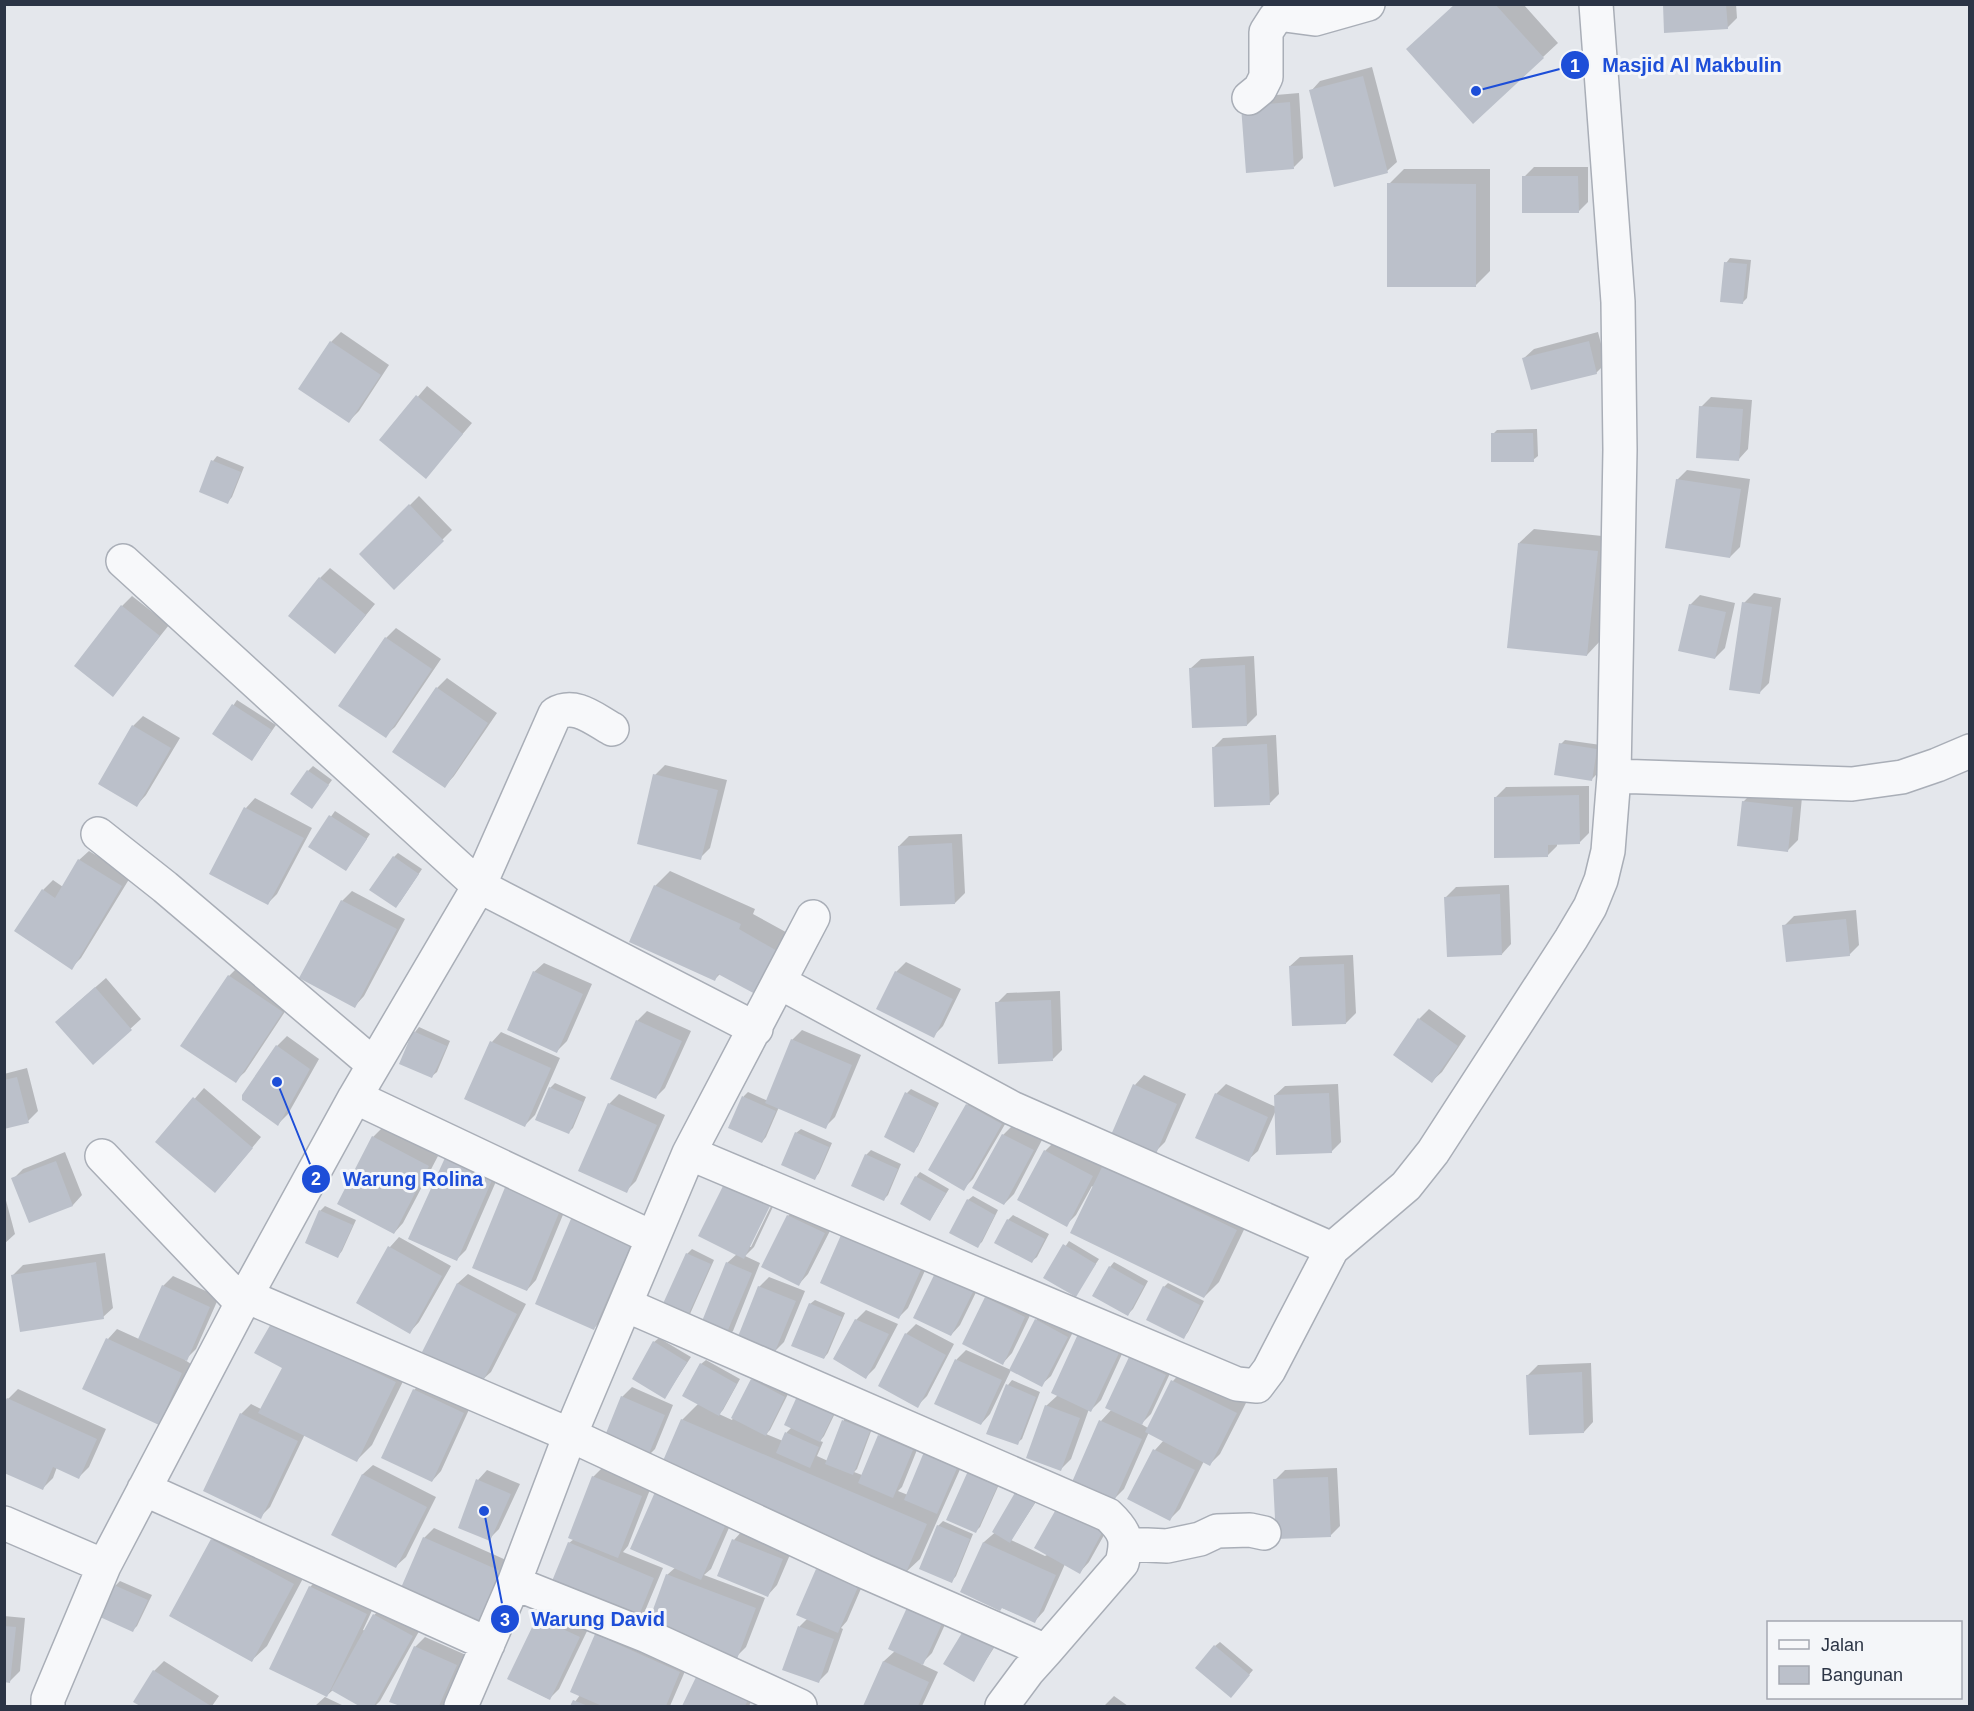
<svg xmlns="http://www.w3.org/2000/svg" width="1974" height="1711" viewBox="0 0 1974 1711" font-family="Helvetica,sans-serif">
<rect width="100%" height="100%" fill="#e4e7ec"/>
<path fill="#0003" fill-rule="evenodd" d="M1456,4H1523L1558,43L1543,57Z
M1664,4H1736L1737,18L1727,28Z
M1372,67L1397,162L1387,171L1311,91L1320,81Z
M1299,93L1303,158L1294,167L1252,97Z
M1534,167H1588V202L1578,212L1524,177Z
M1404,169H1490V271L1475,286L1389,184Z
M1730,258L1751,260L1747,298L1742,303L1726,263Z
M341,332L389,365L359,411L349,421L331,342Z
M1598,332L1606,363L1596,373L1524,358L1534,349Z
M427,386L472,423L426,477L381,440Z
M1711,397L1752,400L1748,449L1739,459L1701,407Z
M1537,429L1538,456L1533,460L1493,434L1497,430Z
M217,456L244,467L232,497L228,502L213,461Z
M1687,470L1750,479L1740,547L1730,557L1677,480Z
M419,496L452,530L394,588L361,554Z
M1534,529L1612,537L1601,640L1587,655L1519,543Z
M330,568L375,604L344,642L320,578Z
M1754,593L1781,598L1769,683L1759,693L1744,603Z
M1700,595L1735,603L1725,648L1715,658L1690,605Z
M132,596L169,625L113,695L122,606Z
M396,628L441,659L395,727L385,736L340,705L386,638Z
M1254,656L1257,715L1247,725L1191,668L1201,659Z
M447,678L497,713L454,776L445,786L394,752L437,688Z
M237,700L276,725L252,759L214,734Z
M143,716L180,738L146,795L137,805L133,726Z
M1276,735L1279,794L1269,804L1213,748L1223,738Z
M1565,740L1601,745L1596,775L1591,780L1561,744Z
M665,765L727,780L710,848L700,858L655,775Z
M313,766L332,780L312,807L308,771Z
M1589,786V833L1579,843H1557V846L1547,856L1496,797L1506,787Z
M1753,792L1802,797L1798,840L1788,850L1743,802Z
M255,798L312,828L277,894L268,903L211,873L246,808Z
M335,811L370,834L346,870L310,846Z
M962,834L965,893L955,903L899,846L909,836Z
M89,851L131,876L81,958L71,968L43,890L53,880L63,887L79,860Z
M398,853L422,869L400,902L394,857Z
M670,871L755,909L753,914L793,936L771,978L720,974L715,979L655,886Z
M1509,885L1511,944L1502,954L1446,897L1456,887Z
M352,891L405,919L364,996L355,1006L342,901Z
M1856,910L1859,945L1849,955L1784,926L1794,916Z
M1353,955L1356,1013L1346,1023L1290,966L1300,957Z
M906,962L961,989L943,1026L933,1036L896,972Z
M544,963L592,984L567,1041L557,1051L534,972Z
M239,966L292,1001L245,1072L235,1081L182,1046L229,976Z
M106,978L141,1019L93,1063L67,1012Z
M1060,991L1062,1050L1053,1059L997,1003L1007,993Z
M1429,1009L1466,1036L1442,1072L1432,1081L1419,1019Z
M647,1011L691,1031L665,1088L655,1098L612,1078L637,1021Z
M419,1027L450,1041L437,1072L432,1076L401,1063L415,1032Z
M802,1030L861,1055L835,1117L825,1127L779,1107L766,1137L762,1142L730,1128L744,1096L748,1092L768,1101L792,1040Z
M501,1032L560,1058L535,1115L525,1125L466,1099L492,1042Z
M287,1036L319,1059L288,1114L278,1124L277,1046Z
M27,1068L38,1111L28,1121L4,1128V1074Z
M1144,1075L1186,1094L1165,1142L1155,1152L1135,1085Z
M555,1083L586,1097L573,1128L569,1132L537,1119L550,1088Z
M1226,1084L1276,1107L1275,1095L1285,1086L1338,1084L1341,1142L1331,1152L1276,1110L1258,1151L1248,1160L1216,1094Z
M204,1088L261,1137L225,1181L157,1142Z
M911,1089L939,1103L918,1146L914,1151L907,1093Z
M619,1094L665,1115L636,1181L626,1191L609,1104Z
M977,1095L1011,1114L973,1179L963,1189L967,1105Z
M1013,1125L1042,1140L1014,1194L1004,1204L974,1187L1003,1135Z
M383,1127L438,1156L403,1223L394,1233L373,1137Z
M801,1129L832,1143L819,1173L815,1178L796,1133Z
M1055,1141L1104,1167L1251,1215L1219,1282L1204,1297L1092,1186L1076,1215L1066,1225L1045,1151Z
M871,1150L901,1164L888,1195L884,1199L866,1155Z
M65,1152L82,1195L73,1205L30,1221L13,1179L23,1169Z
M505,1161L466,1250L456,1260L410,1239Z
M920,1172L949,1189L930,1220L916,1177Z
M725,1185L778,1196L754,1247L745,1256L760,1263L733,1331L723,1341L727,1263L737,1254ZM771,1199L774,1200L751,1247H748Z
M4,1193L15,1234L4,1244Z
M572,1193L536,1280L527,1290L474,1268Z
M973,1196L998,1210L982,1242L977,1246L968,1200Z
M325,1206L356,1220L342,1251L338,1256L320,1211Z
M798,1206L834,1223L808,1274L799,1284L788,1216Z
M1013,1215L1049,1234L1037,1257L1032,1261L1008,1220Z
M856,1217L933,1253L908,1308L898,1318Z
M641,1231L604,1318L594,1328L537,1303Z
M399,1237L451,1266L419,1322L410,1332L358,1302L390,1247Z
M1069,1241L1099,1259L1075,1295L1045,1277Z
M692,1249L714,1260L690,1314L685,1318L687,1254Z
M105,1253L113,1308L103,1317L13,1275L23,1265Z
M1114,1262L1148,1281L1133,1309L1128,1314L1110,1267Z
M468,1274L526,1304L491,1372L481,1381L424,1351L458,1283Z
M173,1276L219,1297L196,1349L185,1360L191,1364L168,1413L159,1423L84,1388L108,1339L117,1329L139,1339L163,1286Z
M984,1276L960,1325L951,1335L915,1317Z
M769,1277L805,1291L784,1342L774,1352L759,1287Z
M1168,1283L1204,1301L1188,1332L1184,1337L1164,1287Z
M996,1288L1034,1307L1012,1353L1003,1363L986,1298Z
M815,1300L845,1313L828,1353L824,1358L810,1304Z
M866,1310L898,1324L875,1368L865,1378L856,1320Z
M1046,1310L1076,1326L1051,1376L1041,1385L1011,1370L990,1414L981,1424L936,1403L957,1359L966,1350L1011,1370L1036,1320Z
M274,1323L410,1367L372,1445L357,1460L305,1434L270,1507L260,1517L241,1414L251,1404L261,1409L284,1367Z
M916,1324L954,1344L927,1396L917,1406L906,1334Z
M1080,1335L1127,1343L1101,1400L1091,1410L1089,1409L1071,1459L1061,1469L1046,1406L1058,1395Z
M659,1338L691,1357L665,1397L654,1342Z
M1140,1348L1174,1365L1151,1414L1141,1424L1148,1428L1173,1381L1182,1371L1246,1403L1220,1454L1210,1464L1204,1461L1180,1509L1170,1519L1129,1499L1155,1450L1164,1440L1149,1432L1124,1489L1114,1499L1074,1481L1101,1421L1112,1409L1107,1407L1131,1358Z
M706,1360L740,1379L723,1410L719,1414L732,1420L752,1380L757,1376L789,1392L770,1430L766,1434L783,1441L787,1432L792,1427L839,1405L824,1436L820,1441L823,1442L817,1456L828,1461L844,1420L848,1416L873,1426L857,1469L854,1472L862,1475L879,1436L889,1426L921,1440L902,1487L898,1491L908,1495L966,1456L920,1559L905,1573L682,1420L699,1403L701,1364Z
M1591,1363L1593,1422L1584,1432L1528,1375L1538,1365Z
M424,1380L472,1403L441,1471L432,1481L414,1390Z
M1012,1380L1040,1392L1022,1439L1017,1443L1008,1385Z
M632,1387L673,1405L655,1449L645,1459L622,1397Z
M18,1389L106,1429L89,1467L79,1477L57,1467L53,1478L43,1488L8,1399Z
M373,1465L436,1497L406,1557L396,1566L333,1534L363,1474Z
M603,1467L651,1487L628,1546L623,1552L663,1568L645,1611L635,1621L569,1543L574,1539L593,1477Z
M974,1467L1001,1480L980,1527L976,1531Z
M1337,1468L1340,1526L1330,1536L1275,1480L1285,1470Z
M487,1470L520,1484L499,1529L489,1539L478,1480Z
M1043,1491L1011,1540L1045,1556L1113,1519L1089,1562L1080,1572L1065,1564L1044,1611L1035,1621L962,1592L984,1542Z
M735,1514L711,1569L704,1575L765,1598L746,1647L736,1657L667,1575Z
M943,1521L973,1534L956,1576L952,1581L938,1526Z
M227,1525L308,1569L267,1646L252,1660L171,1615L212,1540Z
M434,1528L513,1563L491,1614L424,1538Z
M743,1530L792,1550L777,1585L768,1595L734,1540Z
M827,1560L866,1577L847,1621L841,1628L843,1629L828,1672L818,1682L784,1669L800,1626L808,1618L817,1570Z
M320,1577L375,1604L363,1630L366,1631L374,1615L384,1606L422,1626L380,1701L375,1706H362L333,1690L325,1697L344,1706H315L327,1695L310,1587Z
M120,1581L152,1595L137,1626L133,1630L115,1586Z
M953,1607L932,1653L921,1664L938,1672L922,1706H864L884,1661L895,1651Z
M548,1608L589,1627L559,1689L549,1699L509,1679L538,1617Z
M4,1616L25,1618L20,1671L10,1681L4,1680Z
M606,1626L689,1662L670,1706H572L580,1695L596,1635Z
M425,1637L466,1655L444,1706H404L391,1701L415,1647Z
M1001,1637L973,1680L945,1664Z
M1220,1642L1253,1670L1235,1691L1215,1646Z
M164,1661L219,1696L212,1706H142L135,1702L154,1671Z
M698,1676L757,1690L749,1706H683Z
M1114,1696L1128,1706H1104Z"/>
<path fill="#bbc0ca" d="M1455,4H1495L1544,58L1473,124L1406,49Z
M1663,4H1726L1728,29L1664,33Z
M1363,76L1388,173L1334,187L1309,90Z
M1290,102L1294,169L1246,173L1241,106Z
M1522,176H1578L1579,213H1522Z
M1387,183L1476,184V287H1387Z
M1724,262L1747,264L1743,304L1720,302Z
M330,341L381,375L349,423L298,389Z
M1589,341L1597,374L1531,390L1522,358Z
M416,395L463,434L426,479L379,440Z
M1699,406L1743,409L1739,461L1696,458Z
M1491,433H1533L1534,462H1491Z
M211,460L241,472L228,504L199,492Z
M1676,479L1741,489L1730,558L1665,548Z
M409,504L444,541L394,590L359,554Z
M1518,543L1598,551L1587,656L1507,648Z
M319,577L366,615L335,654L288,616Z
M1742,602L1772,607L1760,694L1729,690Z
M1689,604L1726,612L1715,659L1678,651Z
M121,605L160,636L113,697L74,666Z
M385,637L432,669L386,738L338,706Z
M1245,665L1247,726L1192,728L1189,668Z
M436,687L488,723L445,788L392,752Z
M232,704L272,730L252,761L212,734Z
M132,725L171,748L137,807L98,784Z
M1559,743L1597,749L1592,781L1554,775Z
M1267,744L1270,805L1214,807L1212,747Z
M307,770L329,785L312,809L290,794Z
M653,774L718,790L701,860L637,844Z
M1579,795L1580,844L1548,845V857L1494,858V797Z
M1742,801L1793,807L1788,852L1737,846Z
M244,807L304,838L268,905L209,874Z
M329,815L367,839L346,871L308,847Z
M952,843L955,904L900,906L898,846Z
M393,856L419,874L396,908L369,890Z
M78,859L122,886L72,970L14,931L42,889L55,898Z
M654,885L741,924L739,929L779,952L757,995L718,974L715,981L629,942Z
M1500,894L1502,955L1447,957L1444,897Z
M341,900L397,929L355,1008L299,978Z
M1846,919L1850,956L1786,962L1782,925Z
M1344,964L1346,1024L1292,1026L1289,966Z
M533,971L583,994L557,1053L507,1030Z
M895,971L953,999L934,1038L876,1009Z
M228,975L283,1012L236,1083L180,1046Z
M95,987L132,1030L93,1065L55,1022Z
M1051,1000L1053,1061L998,1064L995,1002Z
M1418,1018L1458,1046L1432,1083L1393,1055Z
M636,1020L682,1041L656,1099L610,1079Z
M413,1031L447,1046L432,1078L399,1064Z
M791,1039L852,1065L826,1129L765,1103Z
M490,1041L551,1068L525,1127L464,1099Z
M276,1045L310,1069L278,1126L242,1100V1095Z
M17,1077L29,1123L4,1129V1080Z
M1133,1084L1177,1104L1156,1154L1111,1135Z
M549,1087L583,1102L569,1134L535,1120Z
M905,1092L936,1108L914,1153L884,1137Z
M1215,1093L1268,1117L1249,1162L1195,1138Z
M1329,1093L1332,1153L1276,1155L1274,1095Z
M742,1096L776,1111L762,1143L728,1128Z
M193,1097L253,1148L215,1193L155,1142Z
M608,1103L657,1125L627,1193L578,1171Z
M966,1104L1002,1124L964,1191L928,1170Z
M795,1132L829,1147L815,1180L781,1165Z
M1002,1134L1034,1150L1004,1205L972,1188Z
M372,1136L429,1166L394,1234L337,1204Z
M449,1149L496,1171L457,1261L408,1239Z
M1044,1150L1093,1176L1067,1227L1017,1200Z
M865,1154L898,1169L884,1201L851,1186Z
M56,1161L73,1206L29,1223L11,1178Z
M1103,1165L1237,1230L1204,1298L1070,1233Z
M915,1176L946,1193L930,1221L900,1204Z
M508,1180L563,1203L527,1291L472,1268Z
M724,1184L770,1206L744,1259L698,1236Z
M967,1199L995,1215L978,1248L949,1233Z
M319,1210L353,1225L338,1258L305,1243Z
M573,1214L633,1240L594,1330L535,1304Z
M787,1215L825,1233L799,1286L761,1267Z
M1007,1219L1045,1239L1032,1263L994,1243Z
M845,1226L924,1263L899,1319L820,1283Z
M1063,1244L1096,1264L1076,1297L1043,1278Z
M388,1246L442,1276L410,1334L356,1303Z
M686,1253L711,1264L686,1320L661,1308Z
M96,1262L104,1319L20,1332L11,1275Z
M726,1262L752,1273L723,1342L698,1331Z
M1109,1266L1144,1286L1128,1316L1092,1296Z
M938,1267L976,1286L951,1336L913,1318Z
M457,1283L517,1314L482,1383L422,1352Z
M162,1285L210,1307L187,1361L138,1339Z
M758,1286L796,1301L774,1354L737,1339Z
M1163,1286L1200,1305L1184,1339L1146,1320Z
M985,1297L1025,1317L1003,1365L962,1344Z
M809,1303L842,1317L824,1359L791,1346Z
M855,1319L889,1334L866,1379L833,1359Z
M1035,1319L1068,1337L1042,1387L1009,1370Z
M272,1322L396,1382L357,1462L258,1413L282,1368L254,1353Z
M905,1333L946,1355L918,1408L878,1386Z
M1078,1334L1119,1353L1091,1412L1051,1393Z
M106,1338L182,1373L159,1425L82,1389Z
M653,1341L687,1362L665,1399L632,1379Z
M1129,1357L1166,1375L1142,1425L1105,1408Z
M955,1359L1002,1380L981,1425L934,1404Z
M700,1363L737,1384L719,1416L682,1396Z
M1582,1372L1584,1433L1529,1435L1526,1375Z
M751,1379L785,1397L766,1436L731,1418Z
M1171,1380L1237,1413L1210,1466L1145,1432Z
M1006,1384L1036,1397L1018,1445L986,1434Z
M413,1389L464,1413L432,1482L381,1458Z
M799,1392L836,1409L820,1442L784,1425Z
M621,1396L665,1415L646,1461L602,1443Z
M7,1398L97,1439L79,1479L53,1467L43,1490L4,1473V1403Z
M1045,1405L1080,1418L1061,1471L1026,1458Z
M240,1413L298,1441L261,1519L203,1491Z
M681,1419L927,1524L905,1575L659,1470Z
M842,1420L870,1431L853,1475L825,1464Z
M1099,1420L1142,1439L1114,1501L1072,1482Z
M785,1432L819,1447L810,1468L776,1453Z
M878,1435L913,1450L893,1498L858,1483Z
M1153,1449L1195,1470L1170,1521L1127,1499Z
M924,1452L958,1466L937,1514L904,1500Z
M968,1471L998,1485L976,1533L946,1520Z
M362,1474L427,1507L396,1568L331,1535Z
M592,1476L642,1496L618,1558L568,1538Z
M1328,1477L1331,1537L1276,1539L1273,1479Z
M476,1479L511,1494L490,1541L458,1528Z
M1020,1484L1039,1496L1010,1543L992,1532Z
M655,1492L726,1524L701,1580L630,1549Z
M1059,1504L1104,1529L1080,1574L1034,1548Z
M937,1525L970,1539L952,1583L919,1569Z
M423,1537L505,1573L481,1625L400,1590Z
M211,1539L294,1584L252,1662L169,1616Z
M732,1539L783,1559L768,1597L717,1576Z
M568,1542L654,1578L636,1623L550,1586Z
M983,1542L1056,1575L1035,1623L1002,1608L1000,1611L960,1592Z
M816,1569L858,1587L838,1633L796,1615Z
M666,1574L756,1608L737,1659L647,1626Z
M114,1585L148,1600L133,1632L100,1617Z
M309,1586L367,1614L327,1697L269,1669Z
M910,1601L945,1617L923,1665L888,1649Z
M373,1614L413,1636L374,1706H359L331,1690Z
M537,1617L580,1637L550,1700L507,1679Z
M968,1623L997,1641L974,1682L943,1664Z
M4,1626L16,1627L10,1683L4,1682Z
M798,1626L834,1639L819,1683L782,1670Z
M595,1634L680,1672L666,1706H602L570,1692Z
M1214,1645L1250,1675L1231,1698L1195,1668Z
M414,1646L457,1665L439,1706H400L389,1702Z
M883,1661L929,1682L918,1706H863Z
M153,1670L211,1706H140L133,1702Z
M697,1675L748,1700L745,1706H682Z
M573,1700L588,1706H570Z"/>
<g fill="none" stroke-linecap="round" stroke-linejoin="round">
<g stroke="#a9aeb7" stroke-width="36">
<path id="minor" d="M1249,98L1260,89L1266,77V32L1275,18L1285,15L1315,19L1368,4
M123,561L479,886L555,714C575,702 594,719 612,729
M1614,776L1852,784L1902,777L1937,765L1970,751
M98,834L165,887L373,1064
M779,982L1012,1108L1332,1249
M355,1097L653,1238
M689,1153L813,917
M102,1156L242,1303
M246,1296L570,1435L689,1153L1237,1384L1257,1386L1269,1370L1332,1249L1406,1186L1433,1152L1571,939L1590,907L1601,880L1608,851L1614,776L1620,450L1618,302L1596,4
M626,1305L1108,1515C1126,1532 1128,1539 1122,1563L1046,1651
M144,1489L488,1644
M4,1523L104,1566L242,1303L355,1097L479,886L756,1029
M1127,1544L1167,1546L1200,1539L1217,1531L1250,1530L1264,1533
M514,1583L647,1636L800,1706
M48,1706V1699L104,1566
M461,1706L514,1583L570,1435L863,1571L1046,1651L1028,1671L1002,1706"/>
</g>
<use href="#minor" stroke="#f7f8fa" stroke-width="33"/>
</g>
<path fill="none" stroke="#1d4ed8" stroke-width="2" d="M1476 91L1575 65M277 1082L316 1179M484 1511L505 1619"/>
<g fill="#1d4ed8" stroke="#f4f6f9" stroke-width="2">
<circle cx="1476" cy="91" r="6"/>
<circle cx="277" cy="1082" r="6"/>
<circle cx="484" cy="1511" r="6"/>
<circle cx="1575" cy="65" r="15"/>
<circle cx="316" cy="1179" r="15"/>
<circle cx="505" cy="1619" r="15"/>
</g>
<g font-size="18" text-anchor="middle" font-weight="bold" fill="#fff">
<text x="1575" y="72">1</text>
<text x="316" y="1185">2</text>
<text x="505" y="1626">3</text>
</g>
<g font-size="20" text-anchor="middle" font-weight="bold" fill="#1d4ed8" stroke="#f4f6f9" stroke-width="6" stroke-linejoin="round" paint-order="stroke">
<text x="1692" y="72">Masjid Al Makbulin</text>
<text x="413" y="1186">Warung Rolina</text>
<text x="598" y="1626">Warung David</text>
</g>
<rect width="1974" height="1711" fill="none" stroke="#2b3445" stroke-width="12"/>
<rect x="1767" y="1621" width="195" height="78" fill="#f4f6f9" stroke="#a4a8b1" stroke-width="1.5"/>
<rect x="1779" y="1640" width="30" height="9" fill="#f7f8fa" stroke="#a4a8b1" stroke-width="1.5"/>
<text x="1821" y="1651" font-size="18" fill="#2b3445">Jalan</text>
<rect x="1779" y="1666" width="30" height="18" fill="#bbc0ca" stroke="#a4a8b1" stroke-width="1.5"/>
<text x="1821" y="1681" font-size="18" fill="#2b3445">Bangunan</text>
</svg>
